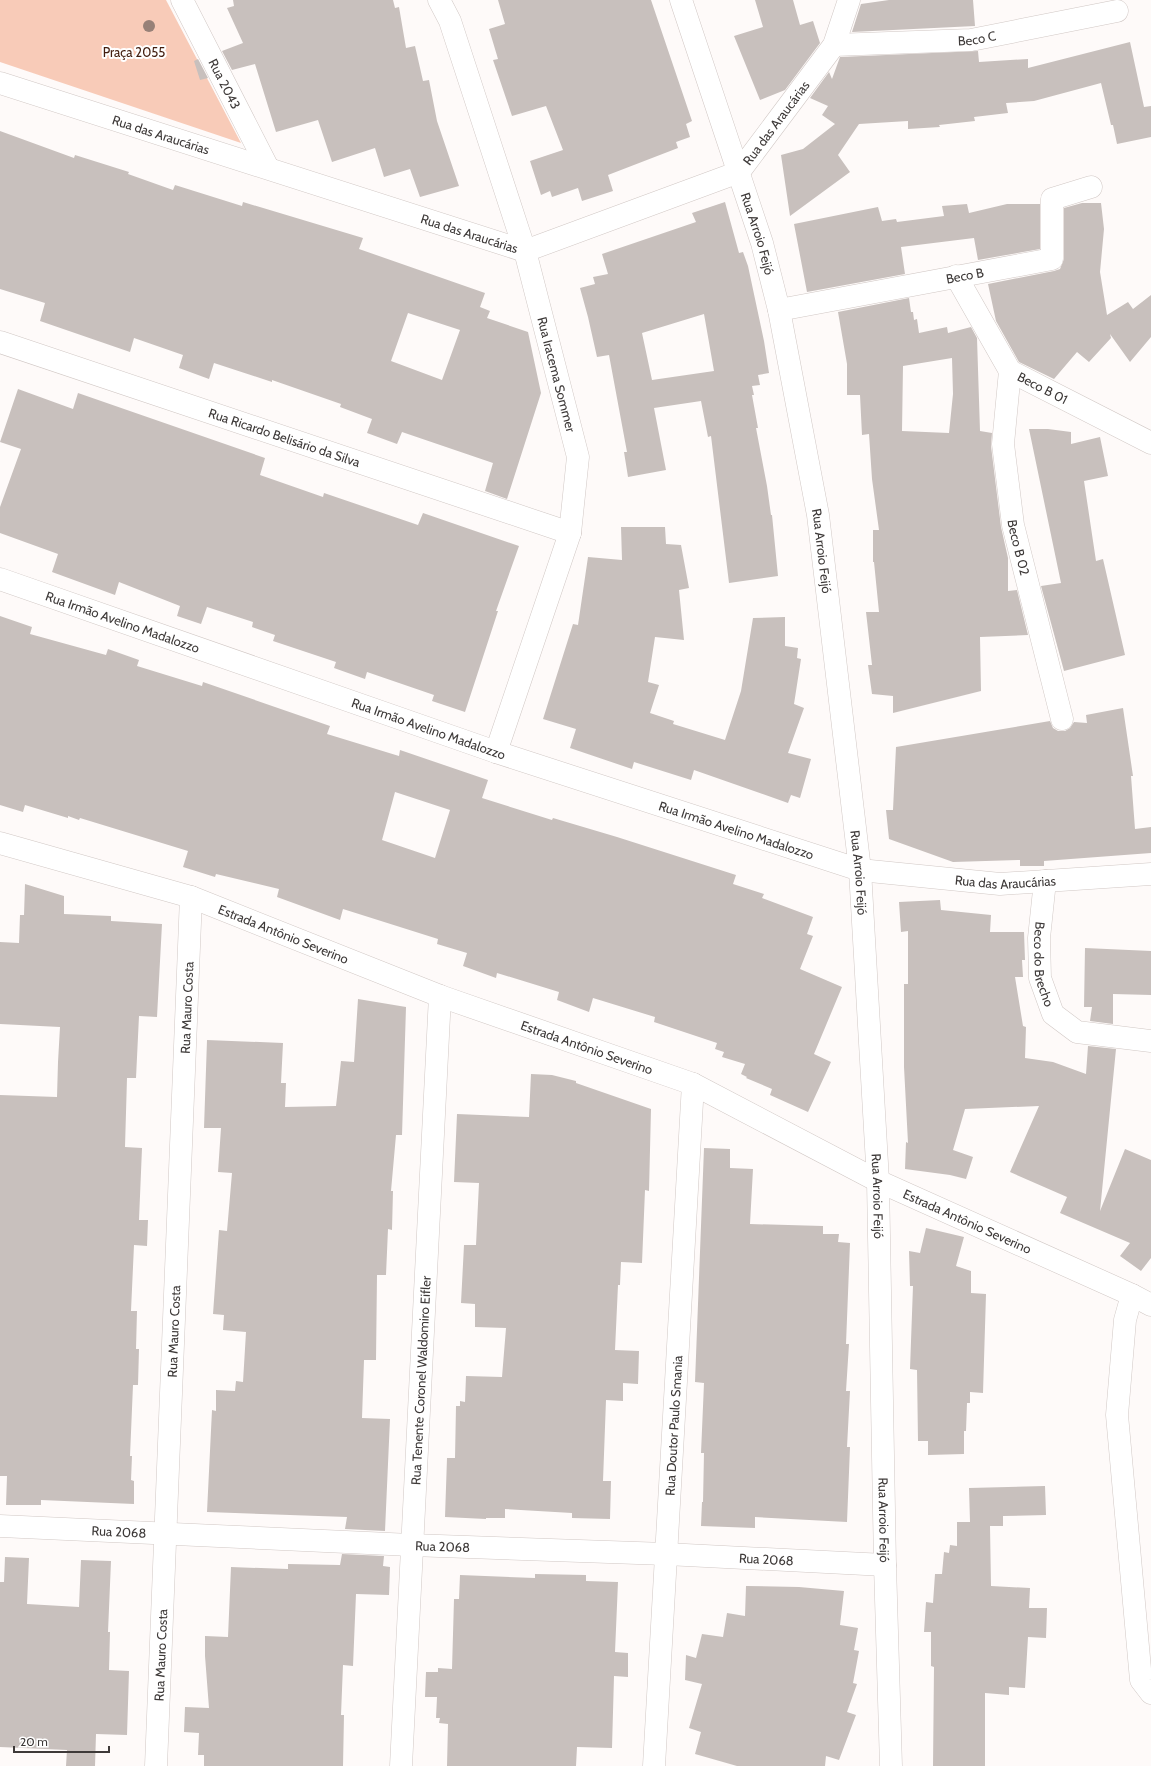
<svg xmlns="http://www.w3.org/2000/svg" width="1151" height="1766" viewBox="0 0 1151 1766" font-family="Cabin,sans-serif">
<rect width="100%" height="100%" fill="#fefaf9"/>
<path fill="#f8cbb8" d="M0,0H166L241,143L0,62Z"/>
<path fill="#c8c0bd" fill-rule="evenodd" d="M233,0H393L395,8L399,7L406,48L415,46L423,81L429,80L437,121L459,186L420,197L410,169L384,177L375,148L332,162L318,120L276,132L255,64L232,70L222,51L243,43L227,8L234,6Z
M498,0H651L692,121L686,124L690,137L676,142L678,148L608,175L613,191L582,201L578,188L552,197L550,191L541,195L530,161L563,150L546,106L512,116L493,60L498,59L489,29L505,24Z
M755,0H793L800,25L813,21L820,43L785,90L760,100L734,36L763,27Z
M889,0H973L975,26L852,32L861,4Z
M1130,42L1144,107L1151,106V137L1117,144L1113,125H1111L1101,83L1034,101L1006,103L1008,113L974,117L975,121L939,125L940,127L908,129V121L859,124L838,155L850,172L790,216L781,155L803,149L835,124L822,115L828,106L810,98L829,72L832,79L840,57L978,51L979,62L1028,59V68Z
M198,59L208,78L200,80L194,61Z
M0,131L74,158L75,155L129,172L128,174L173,190L175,185L242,206L243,202L363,238L359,249L485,293L480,307L490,311L487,318L528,332L541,393L507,499L485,491L493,463L402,432L397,444L367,433L372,419L340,407L341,404L272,380V382L214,363L209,379L179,368L183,355L134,338L130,352L40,321L45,303L0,289ZM408,313L460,330L442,380L391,361Z
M725,202L739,253L743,252L748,266L764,341L769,373L758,375L760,385L752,386L754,395H752L758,428H756L767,486L771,515H772L778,576L729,583L711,436L708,437L701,401L654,408L666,470L628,477L624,452H627L609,355L597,357L588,317L580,288L595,284L593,277L608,274L602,254L696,222L692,213ZM704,314L714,371L652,380L642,333Z
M1082,203H1101L1104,229L1100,272L1107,315L1128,302L1133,309L1151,295V337L1130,362L1110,334L1111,338L1089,362L1077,352L1054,379L1019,362L996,321L988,284L1054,271L1060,269L1064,259V208Z
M967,204L969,213L1007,204H1040V249L978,260L974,238L901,247L905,274L807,292L794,224L878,207L882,221L896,219L897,222L944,216L942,206Z
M909,298L911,312H913L914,320L917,319L919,333L947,327L948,333L971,327L977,338L980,431L992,433L991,446L1001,527L1008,558V591L1017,590L1028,635L980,637L981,691L893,713V696L872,694L868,665H872L866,612H879L874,562H873V530H879L872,479L869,434L862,435L860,395H847V364L838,312ZM952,358L953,394L949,433L902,431L903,366Z
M18,389L73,409L78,393L265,458L260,475L323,497L324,493L418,525L423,513L519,546L496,611H498L465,712L432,701L434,695L367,672L365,679L334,668L336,662L273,641L275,635L252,627L253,622L207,607L201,624L177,616L180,606L119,582L115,595L52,572L58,554L0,533V507L21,449L0,442Z
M1029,429H1048L1071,432V444L1100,437L1108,476L1084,481L1096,561L1103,559L1125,655L1064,671L1041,586L1061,583Z
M621,527H665L666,544L681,545L689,588L679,590L684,640L655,637L648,682L659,685L650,713L674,721L673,724L725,740L741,691L753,618L785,617V646L798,648L797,658L801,659L794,704L804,708L788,753L811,759L800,798L791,795L788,803L694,770L691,780L634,762L632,769L570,748L576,729L543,719L573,624L578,625L588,557L622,560Z
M0,616L32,627L30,634L106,655L108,649L139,660L137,666L202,686L203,682L330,726L327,734L399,756L400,750L488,780L482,798L552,820L553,818L617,837L736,875L733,884L764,894L762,898L813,917L807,934L813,936L800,969L842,987L814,1054L831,1062L808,1112L770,1095L772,1089L746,1078L747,1077L741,1074L745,1064L722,1057L724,1052L715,1049L717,1043L654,1022L655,1017L593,998L589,1012L557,1000L559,992L497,973L496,978L463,966L467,953L437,944L438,939L343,909L340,920L277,897L279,889L216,874L215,877L183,867L188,851L80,818L79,820L68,816V818L25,805L23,812L0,805ZM395,792L450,810L435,858L382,840Z
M1123,708L1133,776H1131L1135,829L1151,827V853L1044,861V866H1020V860L953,862L889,839L886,810H893L896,747L1050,721L1053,728L1058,731H1065L1070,728L1074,722L1087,723L1086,715Z
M25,884L64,896V914L111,916V921L162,924L157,1017L139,1016L136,1078H127L125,1147L142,1148L139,1220H148L147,1246L134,1245L131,1311H137L136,1349H139L138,1385H133L130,1456H132L131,1480L134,1481V1504L41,1500V1505H6L7,1476H0V1095L57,1097L58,1062L60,1027L0,1024V942L19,943L20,915H24Z
M940,900L941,910L991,915L990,932H1024L1025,960H1022L1023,977H1015L1023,1026L1026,1027L1025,1058L1053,1062L1086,1074L1088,1046L1116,1049L1100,1211L1125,1149L1151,1160V1258L1141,1271L1120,1256L1130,1243L1060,1213L1067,1197L1010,1172L1039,1106L965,1109L953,1150L973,1157L966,1179L950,1175L905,1169L906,1142L908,1143L904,1067V984H908V931L901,932L899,902Z
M1085,948L1151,951V995L1113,994V1024L1090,1021L1092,1007H1084Z
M358,999L406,1007L402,1135H396L391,1191H393L392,1230L388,1229L386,1275H377L376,1360H364L362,1418L390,1419L385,1531L345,1529L347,1517L207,1512L212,1410L216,1411V1390L235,1391L236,1381L243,1382L246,1332L223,1330L224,1315L213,1314L219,1230L227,1231L232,1173L218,1172L221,1128H204L207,1040L283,1043L281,1083H286L285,1107L336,1106L341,1061L354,1062Z
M531,1074L552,1075L576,1081V1083L651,1109L649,1191L645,1190L642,1263L621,1262L620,1285H618L615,1350L639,1351L638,1384L623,1383V1401L606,1400L603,1481H611L610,1519L572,1518V1513L505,1509V1518H486V1519L445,1517L447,1458H455L456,1406H460V1401L465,1402L466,1376L502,1377L506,1328L475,1327V1304L461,1303L464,1245H476L479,1183L454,1182L457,1114L529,1117Z
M704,1148L730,1149V1168L753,1169L750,1224L823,1226V1234H839L838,1242L850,1243L846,1344H849L846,1391H850L847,1447H850L847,1522L755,1517V1528L701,1526L702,1502H703L704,1453H701L704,1383L695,1382Z
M926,1228L964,1237L956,1266L971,1271V1293L986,1294L983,1393L970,1392V1403H967L966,1431H964V1454L928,1455V1441H918L917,1370L910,1369L913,1286H910L909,1251L920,1253Z
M1045,1486L1046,1515L1003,1516V1526H990L991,1586L1030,1588L1029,1608H1047L1046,1638L1028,1637L1025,1688L1009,1687V1695L985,1693V1766H933L934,1667L931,1666V1632H924L926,1602L933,1603L935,1574H942L944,1552L949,1553L950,1545L957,1546V1522H970L969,1488Z
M342,1554L384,1556L383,1566L390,1567L389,1595L356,1594L353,1666L343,1665L341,1715H344L343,1766H204V1755H198L199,1733L184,1732L185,1707L209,1708L205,1656V1636L228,1637L231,1567L288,1569V1564L340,1565Z
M5,1557L29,1558L27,1604L79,1607L81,1560L111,1561L108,1632H110L109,1670L129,1671L127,1735L96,1734L95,1766H66L67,1750L0,1747V1582H4Z
M535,1574L586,1575V1581L618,1582L615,1652L628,1653V1677L614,1676L612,1748L577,1747L576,1766H447L448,1724L439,1723L440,1718H436L437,1697H425L426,1672H438V1668L452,1669L454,1599H459L460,1575L535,1578Z
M746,1586L799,1587L844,1591L840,1625L858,1628L854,1650L859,1651L853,1683L857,1684L847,1712L856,1715L839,1760L826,1756L825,1766H737L695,1754L701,1732L689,1728L702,1684L685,1680L686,1655L696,1658L702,1634L723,1637L727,1613L745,1616Z"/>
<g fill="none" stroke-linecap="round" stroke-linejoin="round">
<g stroke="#d1c8c5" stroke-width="23">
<g id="minor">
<path id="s1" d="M182,0L268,168"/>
<path id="s2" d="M439,0L450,21L525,251L578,457L570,533L496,752"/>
<path id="s3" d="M834,45L971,40L1117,11"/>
<path id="s4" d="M0,83L525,251L739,172L834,45L849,0"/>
<path id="s5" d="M956,276L1010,371L1151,443"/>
<path id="s6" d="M779,310L1052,259V199L1091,187"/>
<path id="s7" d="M0,342L570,533"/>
<path id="s8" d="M1010,371L1003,444L1013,525L1062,719"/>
<path id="s9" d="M0,579L496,752L860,870L1000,884L1151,874"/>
<path id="s10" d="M1045,881L1039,938L1040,978L1053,1014L1077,1032L1151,1041"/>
<path id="s11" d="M878,1181L1132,1295L1151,1305"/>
<path d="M1132,1295L1125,1320L1117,1415L1141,1680L1151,1693"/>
<path id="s12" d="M0,1526L411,1545L666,1554L885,1565"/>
<path id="s13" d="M156,1766L191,897"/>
<path id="s14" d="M401,1766L440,996"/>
<path id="s15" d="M654,1766L693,1084"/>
</g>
</g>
<g stroke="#d1c8c5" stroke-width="23">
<g id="tertiary">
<path id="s16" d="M681,0L762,243L779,310L818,515L860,870L878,1181L885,1565L891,1766"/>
<path id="s17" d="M0,843L191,897L440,996L693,1084L878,1181"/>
</g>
</g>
<use href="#minor" stroke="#fff" stroke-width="22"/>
<use href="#tertiary" stroke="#fff" stroke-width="22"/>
</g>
<circle fill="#978178" cx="149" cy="26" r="6"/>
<g text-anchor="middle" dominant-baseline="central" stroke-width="4" stroke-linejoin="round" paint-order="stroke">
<g font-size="13" fill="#3e3a39" stroke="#fff">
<text stroke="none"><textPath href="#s3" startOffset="143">Beco C</textPath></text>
<text stroke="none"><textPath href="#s1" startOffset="94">Rua 2043</textPath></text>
<text stroke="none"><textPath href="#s4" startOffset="841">Rua das Araucárias</textPath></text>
<text stroke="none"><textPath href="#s4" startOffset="169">Rua das Araucárias</textPath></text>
<text stroke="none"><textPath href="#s4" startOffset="493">Rua das Araucárias</textPath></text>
<text stroke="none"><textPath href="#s16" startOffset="246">Rua Arroio Feijó</textPath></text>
<text stroke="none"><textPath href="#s6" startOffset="189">Beco B</textPath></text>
<text stroke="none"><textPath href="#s2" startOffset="393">Rua Iracema Sommer</textPath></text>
<text stroke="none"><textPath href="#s5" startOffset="146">Beco B 01</textPath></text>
<text stroke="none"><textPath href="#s7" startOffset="300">Rua Ricardo Belisário da Silva</textPath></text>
<text stroke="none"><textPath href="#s8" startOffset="178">Beco B 02</textPath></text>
<text stroke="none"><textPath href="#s16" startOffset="570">Rua Arroio Feijó</textPath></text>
<text stroke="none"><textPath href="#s9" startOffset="130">Rua Irmão Avelino Madalozzo</textPath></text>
<text stroke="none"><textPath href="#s9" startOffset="454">Rua Irmão Avelino Madalozzo</textPath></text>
<text stroke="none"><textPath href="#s9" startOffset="778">Rua Irmão Avelino Madalozzo</textPath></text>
<text stroke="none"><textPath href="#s16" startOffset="894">Rua Arroio Feijó</textPath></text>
<text stroke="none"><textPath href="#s9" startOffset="1054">Rua das Araucárias</textPath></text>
<text stroke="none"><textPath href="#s17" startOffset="298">Estrada Antônio Severino</textPath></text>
<text stroke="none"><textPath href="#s10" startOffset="84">Beco do Brecho</textPath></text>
<text stroke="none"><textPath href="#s13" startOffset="759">Rua Mauro Costa</textPath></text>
<text stroke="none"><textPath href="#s17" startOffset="622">Estrada Antônio Severino</textPath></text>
<text stroke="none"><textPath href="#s16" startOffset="1218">Rua Arroio Feijó</textPath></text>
<text stroke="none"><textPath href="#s11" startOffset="98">Estrada Antônio Severino</textPath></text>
<text stroke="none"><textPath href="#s13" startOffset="435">Rua Mauro Costa</textPath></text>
<text stroke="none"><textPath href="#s14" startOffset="386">Rua Tenente Coronel Waldomiro Eifler</textPath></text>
<text stroke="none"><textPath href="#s15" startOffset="341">Rua Doutor Paulo Smania</textPath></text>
<text stroke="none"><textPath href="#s16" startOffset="1542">Rua Arroio Feijó</textPath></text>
<text stroke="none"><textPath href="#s12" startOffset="119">Rua 2068</textPath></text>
<text stroke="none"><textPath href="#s12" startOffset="443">Rua 2068</textPath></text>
<text stroke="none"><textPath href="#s12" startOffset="767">Rua 2068</textPath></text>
<text stroke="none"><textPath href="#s13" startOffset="111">Rua Mauro Costa</textPath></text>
</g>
<g font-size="13" fill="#421e0f" stroke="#fff">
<text x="134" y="52">Praça 2055</text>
</g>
</g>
<path d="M14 1746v6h95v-6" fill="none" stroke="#3e3a39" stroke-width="2"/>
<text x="20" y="1746" font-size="12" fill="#3e3a39" stroke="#ffffff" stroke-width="3" paint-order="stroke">20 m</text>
</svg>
